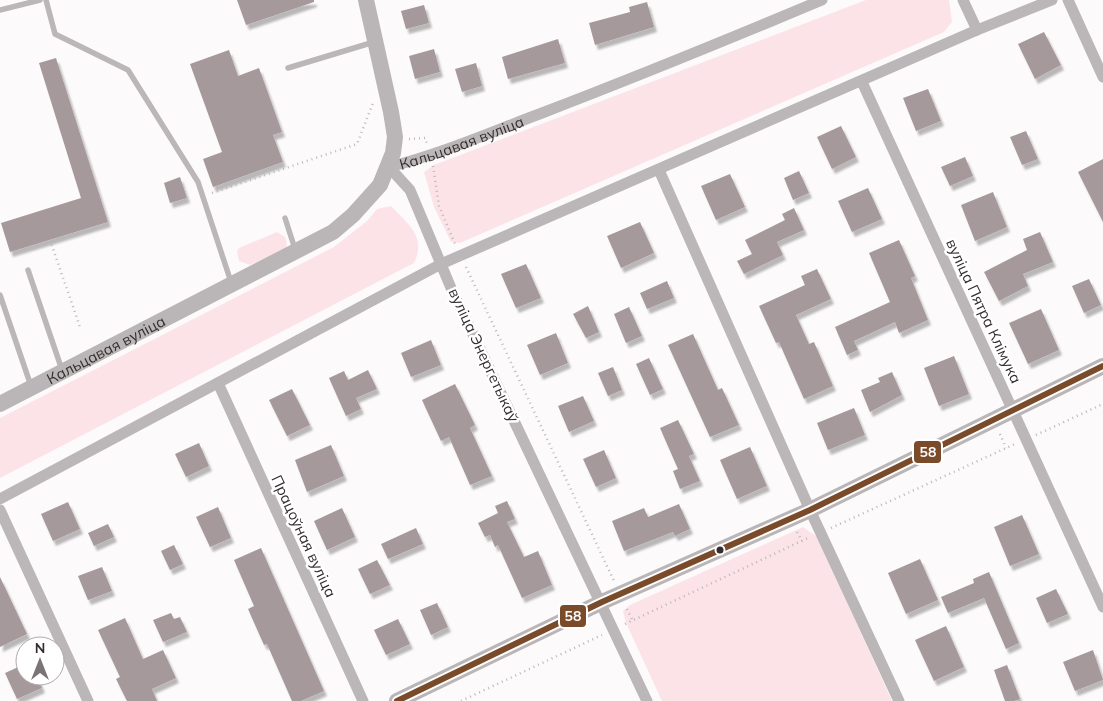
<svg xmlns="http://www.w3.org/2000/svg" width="1103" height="701" viewBox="0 0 1103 701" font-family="Mulish,sans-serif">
<defs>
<filter id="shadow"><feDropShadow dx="3" dy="5" stdDeviation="1" flood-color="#0004"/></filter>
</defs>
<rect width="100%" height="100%" fill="#fdfafb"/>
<path fill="#fce3e7" d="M866,0H949L952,22L944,32L460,243L451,242L434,207L424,172L434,165Z
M391,206C408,224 427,237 414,263L0,478V418L334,247L367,221L377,209Z
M277,232L285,237L287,244L286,249L250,265L239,261L237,251L239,248Z
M803,527L817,537L892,701H662L626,623L623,611L630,605Z"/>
<path fill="#a5999c" filter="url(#shadow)" d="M237,0H314V2L246,25Z
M647,2L654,27L595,45L589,23L630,12L629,7Z
M424,5L429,23L406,29L401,11Z
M1044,32L1061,65L1035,79L1018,44Z
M558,39L565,63L508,79L502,57Z
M434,49L440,72L415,79L409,56Z
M229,50L238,76L259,68L282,132L273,135L283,162L213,187L203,159L222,152L190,64Z
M56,58L108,222L10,252L1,223L81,198L39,63Z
M476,63L482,86L462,92L455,69Z
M928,89L941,121L916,131L903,98Z
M841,126L856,157L832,169L817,137Z
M1026,131L1038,159L1022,165L1010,137Z
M965,157L973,176L950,186L941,167Z
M1103,159V222L1078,172Z
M799,171L809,193L793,200L784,178Z
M730,174L745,207L716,220L701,186Z
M180,177L187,198L170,203L164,183Z
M868,188L882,219L852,232L838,201Z
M993,192L1007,227L975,241L961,205Z
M794,208L804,230L777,242L783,255L744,274L737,261L752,254L745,240L785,220L782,214Z
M640,222L654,253L621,268L607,236Z
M1040,232L1053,262L1023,274L1028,286L999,301L984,272L1027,250L1023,239Z
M899,240L915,276L911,278L928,320L899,333L895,322L854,341L858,350L847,355L835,327L890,302L869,253Z
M526,264L541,298L516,308L501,274Z
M817,269L831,299L796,315L809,344L814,342L833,386L804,399L779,342L776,343L759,306L805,285L801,276Z
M1089,279L1101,305L1084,313L1072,286Z
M667,281L674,298L647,309L640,293Z
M588,306L599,332L586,338L573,314Z
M629,307L642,336L626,343L614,314Z
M1041,309L1059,350L1028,364L1009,323Z
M556,333L568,363L540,375L527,345Z
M693,334L718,390L722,388L739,425L710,437L668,345Z
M431,340L441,365L411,377L401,353Z
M954,356L969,394L939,406L924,368Z
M649,358L663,389L650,395L636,364Z
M613,367L622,390L608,396L598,373Z
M368,370L377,389L356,398L361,409L346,416L329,378L344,371L348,380Z
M892,372L902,395L870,412L861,390L880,382L878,378Z
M455,384L475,425L470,428L492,476L470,485L449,437L441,441L422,400Z
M292,389L310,425L287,436L269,400Z
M583,396L594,421L569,432L558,406Z
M854,408L865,435L828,450L817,423Z
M678,420L694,454L689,456L700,481L680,489L673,471L678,469L660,428Z
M199,443L209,466L186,477L175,454Z
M331,445L344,476L307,492L295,460Z
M750,447L767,486L737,499L720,460Z
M604,450L616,478L596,487L583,459Z
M507,501L515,519L507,522L524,557L538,551L552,585L522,598L498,545L495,547L490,535L485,537L478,523L498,513L495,506Z
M68,502L80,529L53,541L41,514Z
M679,504L690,529L675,536L673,532L624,551L612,521L644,508L648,517Z
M218,507L231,538L210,547L196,517Z
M342,508L355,537L327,550L314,521Z
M1022,515L1039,554L1010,566L994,527Z
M108,524L114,537L94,546L88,533Z
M416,528L423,544L388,559L381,544Z
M174,545L183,564L170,570L161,551Z
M261,548L324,691L301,701H292L267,644L264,645L248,609L254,606L234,560Z
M920,559L938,600L906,614L888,573Z
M377,560L390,585L370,594L358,569Z
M102,567L112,591L88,600L78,576Z
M989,572L1019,643L1006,649L984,598L948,613L941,597L974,583L973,579Z
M0,577L27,634L0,647Z
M1056,589L1068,614L1047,623L1036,598Z
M437,603L448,627L431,635L420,610Z
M171,613L174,619L180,617L187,632L163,642L153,620Z
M125,618L143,659L163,650L176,678L152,689L157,701H127L116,679L120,677L98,630Z
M398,619L410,644L386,655L374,630Z
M946,626L964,667L934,681L915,640Z
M1093,650L1103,680L1075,691L1063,662Z
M25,664V676H37L42,688L17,699L5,673Z
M1007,665L1020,699L1014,701H1005L994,670Z"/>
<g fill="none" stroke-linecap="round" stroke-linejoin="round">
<path stroke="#bab8b8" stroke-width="2.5" stroke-dasharray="1 4" stroke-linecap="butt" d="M409,139L425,138L427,144
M433,166L439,206L455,244
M225,183L227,188
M212,193L357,144L373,103
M50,240L80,327
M466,267L614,581
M1000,434L1006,448
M1036,435L1103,404
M831,528L1015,444
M797,532L802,541
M627,609L633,621
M625,624L810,537
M461,701L602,635"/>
<path stroke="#bbb7b8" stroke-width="5.5" d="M46,0L55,34L128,70L198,182L231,282
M0,10L40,0
M288,68L374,42
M285,218L295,249
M28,270L62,370
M0,295L31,386"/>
<g stroke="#bbb7b8" stroke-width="11">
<path d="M963,0L977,30"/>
<path d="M1068,0L1103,77"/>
<path d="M862,82L1103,607"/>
<path d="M659,170L810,510L899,701"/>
<path d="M218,383L363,701"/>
<path d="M0,499L441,264L977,30L1052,0"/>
<path d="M0,510L88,701"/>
<path id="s1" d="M647,701L451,288L410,190L389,167C441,154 491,132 542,113C636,77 729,39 822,0"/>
</g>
<g stroke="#bab6b7" stroke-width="16">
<path id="s2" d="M0,404L333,232L353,215L380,185L393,153L395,137L391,112L366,0"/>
<path d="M397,701L602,602L810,510L1103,366"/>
</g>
<g stroke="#fff" stroke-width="10">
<path id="bus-1" d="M397,701L602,602L810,510L1103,366"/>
</g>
<use href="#bus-1" stroke="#7a4b2a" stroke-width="6"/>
</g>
<circle fill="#342c2d" stroke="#fff" stroke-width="2" cx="720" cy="550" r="4.5"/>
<g text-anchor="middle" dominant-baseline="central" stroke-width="5" stroke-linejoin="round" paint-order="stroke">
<g font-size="15" fill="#342c2d" stroke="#fff">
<text stroke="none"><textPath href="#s1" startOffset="671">Кальцавая вуліца</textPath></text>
<text transform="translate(984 311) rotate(65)">вуліца Пятра Клімука</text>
<text stroke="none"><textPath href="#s2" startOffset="119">Кальцавая вуліца</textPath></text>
<text transform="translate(484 355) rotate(65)">вуліца Энергетыкаў</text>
<text transform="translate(304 536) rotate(65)">Працоўная вуліца</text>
</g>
</g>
<g stroke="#fff" stroke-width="2">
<rect x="913" y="440" width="29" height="24" rx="5" fill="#7a4b2a"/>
<rect x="559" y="604" width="28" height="24" rx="5" fill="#7a4b2a"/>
</g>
<g font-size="14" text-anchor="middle" font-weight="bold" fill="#fff">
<text x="928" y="457">58</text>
<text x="573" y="621">58</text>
</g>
<g transform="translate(40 661)"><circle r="24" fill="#ffffff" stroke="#aeabab"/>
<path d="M0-4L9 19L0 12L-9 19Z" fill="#7a7475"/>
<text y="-8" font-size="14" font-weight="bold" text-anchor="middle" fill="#342c2d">N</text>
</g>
</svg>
